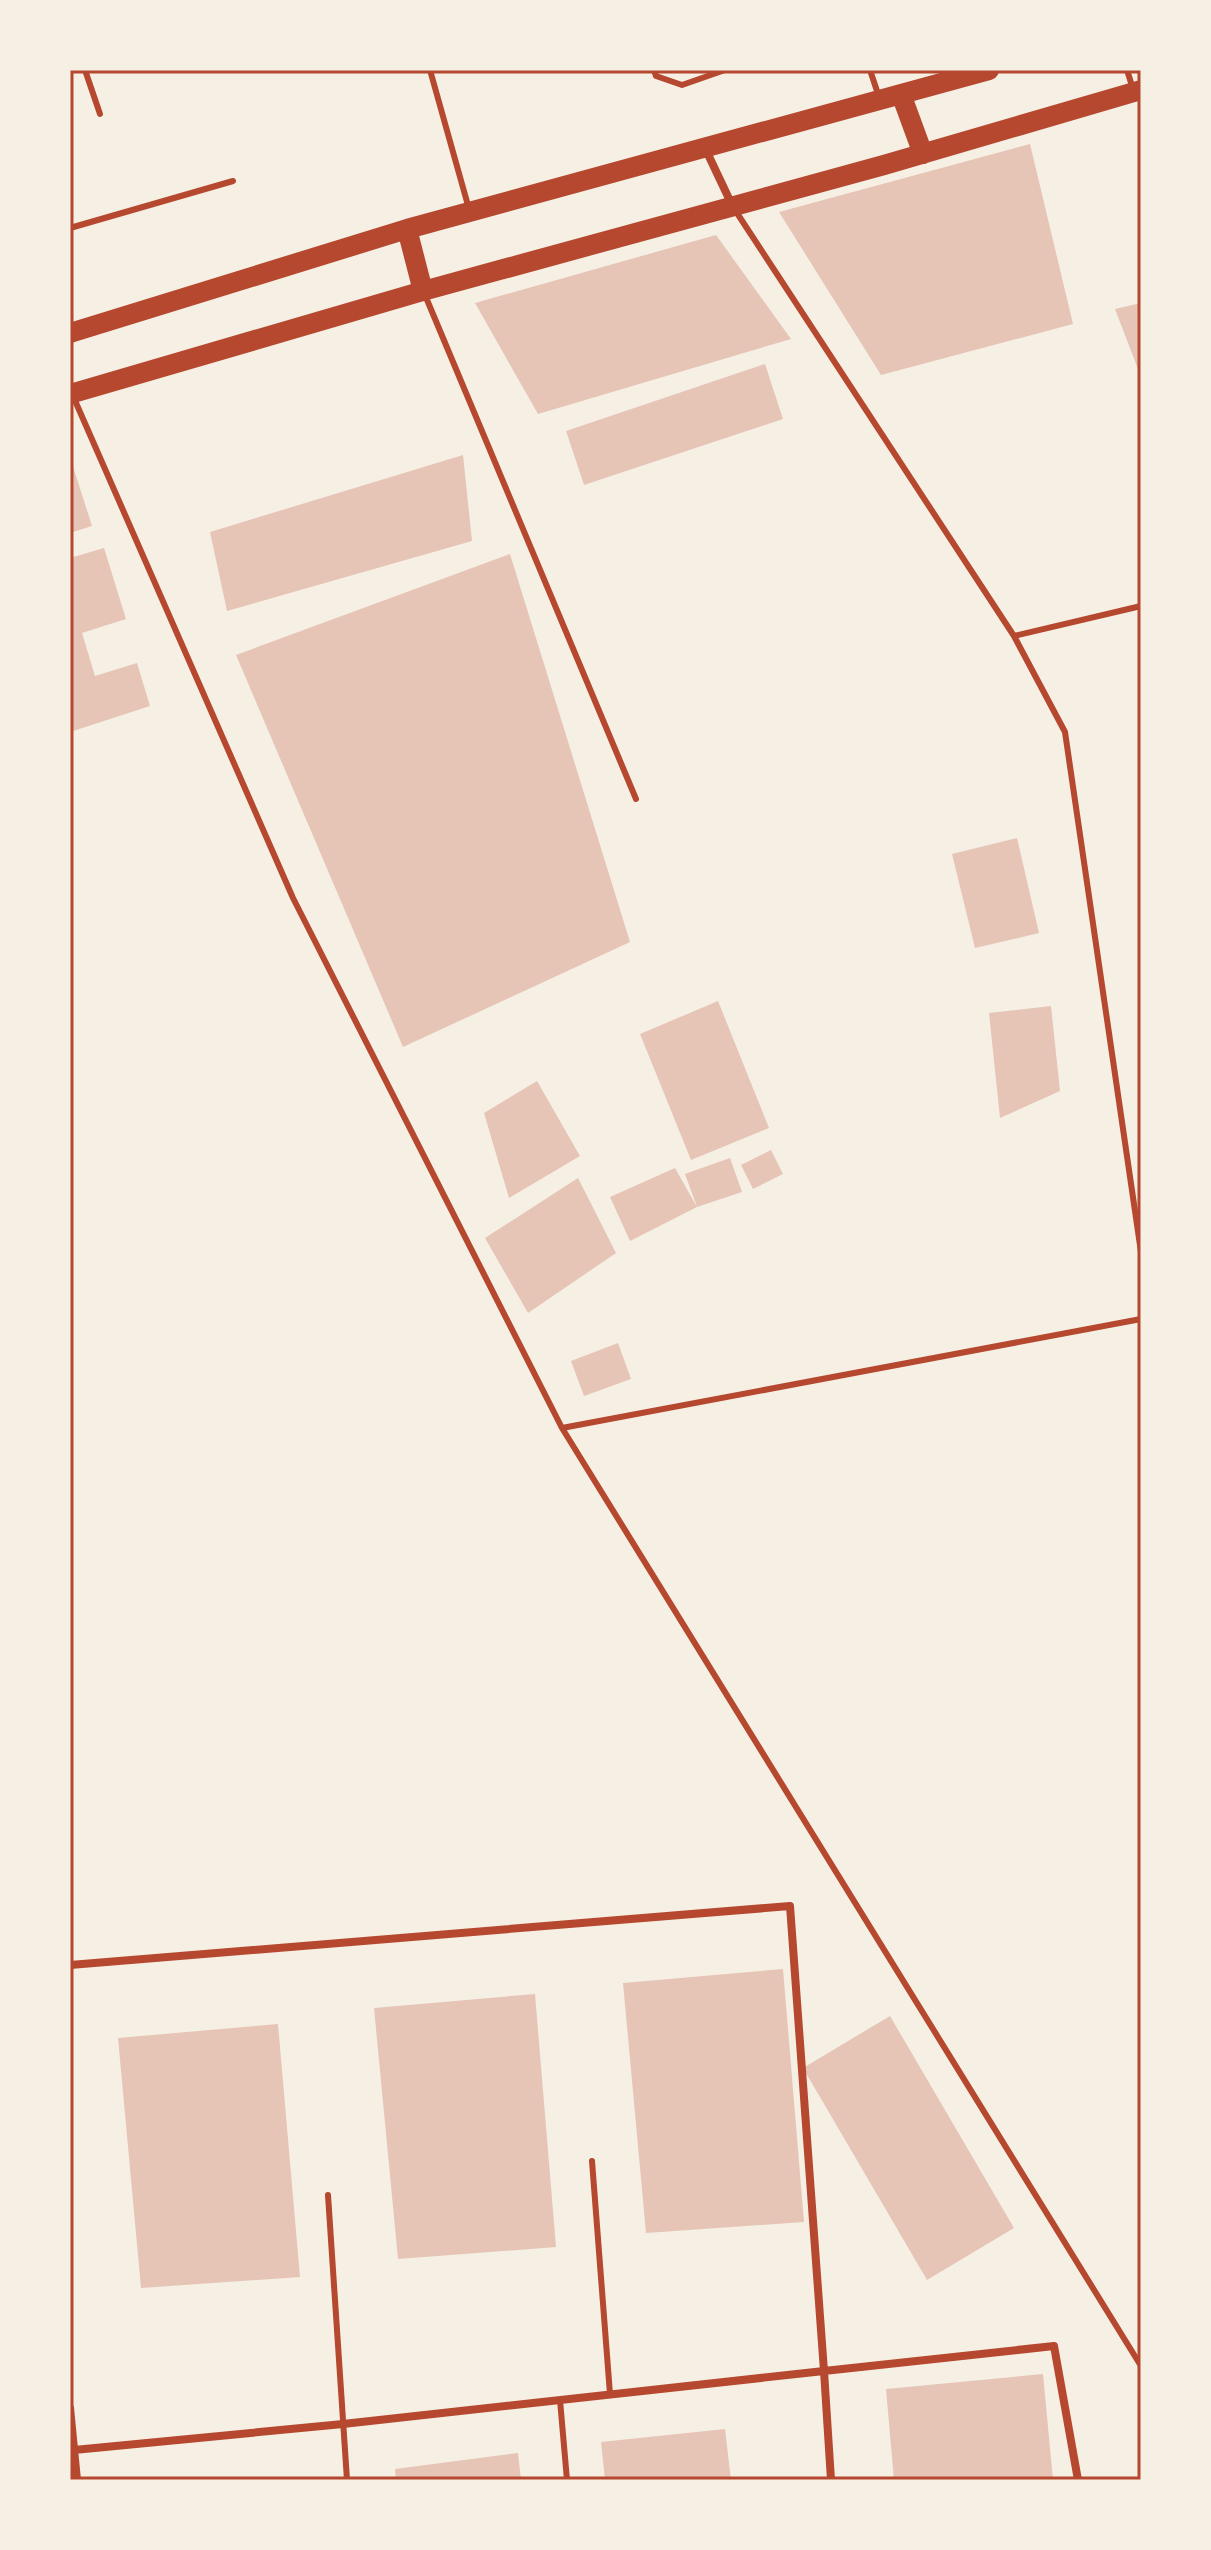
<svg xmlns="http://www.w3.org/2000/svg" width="1211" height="2550" viewBox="0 0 1211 2550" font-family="Poppins,sans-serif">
<rect width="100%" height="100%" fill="#f6efe4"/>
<path fill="#e6c5b7" d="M1030,144L1073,324L881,375L779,212Z
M716,235L791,339L538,414L475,303Z
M1141,303V377L1115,309Z
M765,364L783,419L584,485L566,431Z
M463,455L472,541L227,611L210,532Z
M70,457L92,526L70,533Z
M104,548L126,619L82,633L95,676L137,663L150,706L70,732V558Z
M510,554L630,942L403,1047L236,655Z
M1017,838L1039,933L975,948L952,854Z
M718,1001L769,1128L691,1160L640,1034Z
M1051,1006L1060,1091L1000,1118L989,1013Z
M537,1081L580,1156L509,1198L484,1113Z
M771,1150L783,1174L753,1189L741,1165Z
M730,1158L742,1192L697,1207L685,1174Z
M675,1168L697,1207L630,1241L610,1197Z
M578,1178L616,1253L528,1313L485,1238Z
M618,1343L631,1379L584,1396L571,1361Z
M783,1969L804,2222L646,2233L623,1983Z
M535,1994L556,2247L398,2259L374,2008Z
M890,2016L1014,2228L927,2280L803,2068Z
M278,2024L300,2277L141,2288L118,2038Z
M1043,2374L1053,2480H894L886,2389Z
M725,2429L731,2480H605L601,2442Z
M518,2453L521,2480H396L395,2469Z"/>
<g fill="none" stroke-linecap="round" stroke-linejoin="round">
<path stroke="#b5482f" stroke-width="6" d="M85,70L100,114
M430,70L469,209
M654,70L656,76L682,85L725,70
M870,70L879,97
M1127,70L1133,89
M735,210L1014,636L1065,732L1141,1252
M70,228L233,181
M425,295L636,799
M73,396L293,898L562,1428L1141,2366
M1014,636L1141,606
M562,1428L1141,1319
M592,2161L610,2394
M328,2195L347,2480
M560,2400L567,2480"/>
<path stroke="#b5482f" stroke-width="8" d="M705,148L732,205
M70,1965L790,1906L824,2371L1054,2346L1078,2480
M70,2408L77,2480
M74,2450L343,2424L824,2371L831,2480"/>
<path stroke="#b5482f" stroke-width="20" d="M901,94L923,154
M407,229L423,291
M70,333L407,229L989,70
M70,394L423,291L884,165L1141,90"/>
</g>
<rect width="1211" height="2550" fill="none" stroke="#f6efe4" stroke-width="144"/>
<rect x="72" y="72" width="1067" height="2406" fill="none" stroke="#b5482f" stroke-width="3"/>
</svg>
